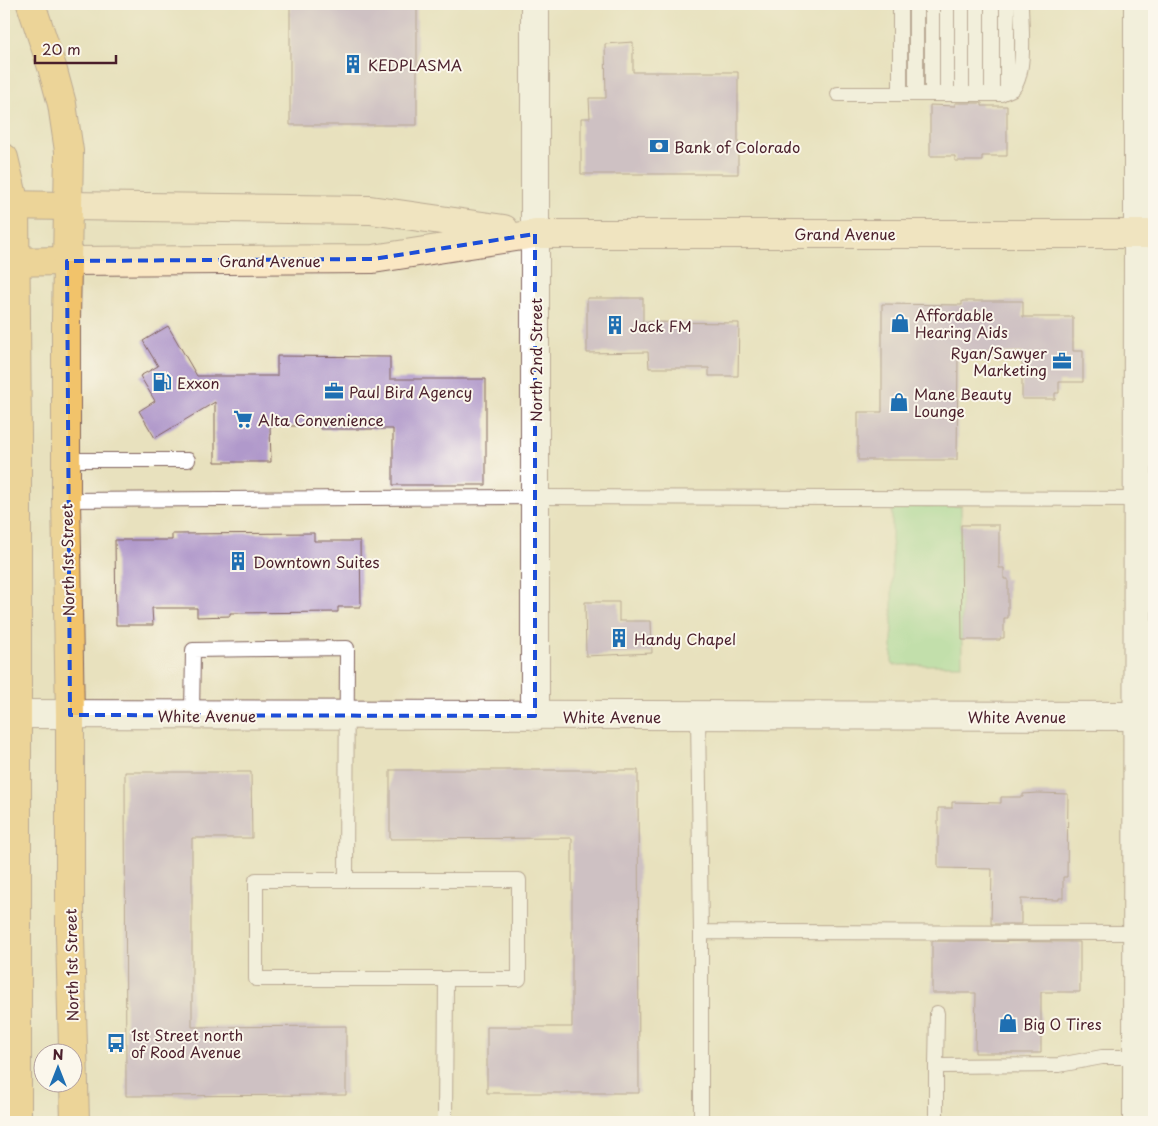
<svg xmlns="http://www.w3.org/2000/svg" width="1158" height="1126" viewBox="0 0 1158 1126" font-family="'Playpen Sans',sans-serif">
<rect width="100%" height="100%" fill="#fbf7ec"/>
<filter id="ink" filterUnits="userSpaceOnUse"><feTurbulence type="fractalNoise" baseFrequency=".02" numOctaves="2"/><feDisplacementMap in="SourceGraphic" scale="10" xChannelSelector="R" yChannelSelector="G"/><feConvolveMatrix kernelMatrix="1 2 1 2 8 2 1 2 1" color-interpolation-filters="sRGB"/></filter>
<filter id="wash" filterUnits="userSpaceOnUse"><feTurbulence type="fractalNoise" baseFrequency=".0096" numOctaves="4" result="noise"/><feDisplacementMap in="SourceGraphic" scale="20" xChannelSelector="R" yChannelSelector="G"/><feGaussianBlur stdDeviation="1.12" result="paint"/><feColorMatrix in="noise" values="0 0 0 0 0 0 0 0 0 0 0 0 0 0 0 0 0 1.4 0 .05"/><feComposite in="paint" operator="in"/></filter>
<g filter="url(#wash)">
<rect width="100%" height="100%" fill="#e8e1be"/>
<path fill="#95dc95" stroke="#707e60" d="M892,506H961L962,665H892Z"/>
<g id="blocks">
<path fill="#b099cb" d="M290,4H417V125H290Z
M633,42V72H738V174H581V118H590L589,98H606L605,44Z
M955,103H982V106H1007V156H982V161H955V156H930V105L955,106Z
M587,298H643V322L739,323L738,376H709V368H649L648,352L587,353Z
M962,301H1023V317H1073V351H1083V382H1059V393H1055V399H1022V353H958L957,460H858V412H882V304L962,305Z
M168,326L197,376H277V356L390,357V379H486V485H393V429H320V426H270L271,462H215V402L155,438L139,411L155,401L140,376L158,366L143,341Z
M961,525H999V568H1004V579H1008V618H1004V638H1000V640H962Z
M314,533V541H360L361,607H338V612L230,613V616L197,617V608H152L153,625H116L115,540H172V534Z
M585,602H619V621H651L652,653L586,656Z
M390,770H638L639,1093H487V1027H572V838L390,839Z
M125,772H251L252,838H192V1027L346,1026V1095L126,1096Z
M1038,793L1068,794L1067,877H1063V898H1059V900L1021,899V924H991L992,869L938,868V808H952V802L1001,803V797H1023V794Z
M932,941L1080,942V992H1041V1053H975L976,993H932Z"/>
</g>
</g>
<g filter="url(#ink)">
<use href="#blocks" fill-opacity="0" stroke="#81635e" stroke-width="1"/>
<g fill="none" stroke-linecap="round" stroke-linejoin="round">
<g stroke="#81635e" stroke-width="16">
<path id="service" d="M900,4V94
M947,4V94
M962,4V94
M977,4V94
M992,4V94
M1007,4V91
M838,94H1001C1004,92 1009,91 1012,89C1027,76 1021,23 1021,4
M916,94V4
M932,94V4
M66,460H188
M66,500L535,497L1138,499
M192,715L193,650L347,648L346,880
M698,716L701,932V1122
M256,880H519V979H256Z
M701,932L1154,933
M936,1066L937,1013
M445,1122L446,979
M936,1122V1066L1059,1065L1102,1057H1137"/>
</g>
<g stroke="#81635e" stroke-width="30">
<path id="minor" d="M535,4V716
M1138,4V233
M4,714L1154,716"/>
</g>
<g stroke="#81635e" stroke-width="30">
<path id="tertiary" d="M1137,1122L1138,233"/>
</g>
<g stroke="#81635e" stroke-width="30">
<path id="secondary" d="M68,206L370,210L504,229
M67,261L373,259L535,234H1154"/>
</g>
<g stroke="#81635e" stroke-width="30">
<path id="primary" d="M4,205L68,206
M4,262L67,261"/>
</g>
<g stroke="#81635e" stroke-width="30">
<path id="trunk" d="M31,4L52,67L62,104L69,151L66,320V500L70,715V936L75,1122
M4,158L15,205L17,436V1122"/>
</g>
<use href="#service" stroke="#fff" stroke-width="14"/>
<use href="#minor" stroke="#fff" stroke-width="28"/>
<use href="#tertiary" stroke="#fff" stroke-width="28"/>
<use href="#secondary" stroke="#fae7c3" stroke-width="28"/>
<use href="#primary" stroke="#f2c36a" stroke-width="28"/>
<use href="#trunk" stroke="#f2c36a" stroke-width="28"/>
</g>
</g>
<path d="M0 0H1158V1126H0ZM535,234V716L70,715L67,261L373,259Z" fill="#e8e1be" fill-opacity=".55" fill-rule="evenodd"/>
<path fill="none" stroke="#1d4ed8" stroke-width="4" stroke-dasharray="10 6" stroke-linejoin="round" d="M535,234V716L70,715L67,261L373,259Z"/>
<defs>
<g id="building-bare" transform="scale(1.5)"><path d="M-4-6H4V6H1V3H-1V6H-4ZM-2.5-4.3h1.7v1.8h-1.7ZM.8-4.3h1.7v1.8H.8ZM-2.5-1h1.7V.8h-1.7ZM.8-1h1.7V.8H.8Z" fill="#1f6fb2" stroke="#fbf7ec" stroke-width="2.5" paint-order="stroke"/></g>
<g id="bank-bare" transform="scale(1.5)"><path d="M-6-4H6V4H-6ZM0-2.3a2.3 2.3 0 1 0 0 4.6a2.3 2.3 0 1 0 0-4.6Z" fill="#1f6fb2" stroke="#fbf7ec" stroke-width="2.5" paint-order="stroke"/></g>
<g id="shop-bare" transform="scale(1.5)"><path d="M-5-2.5h2.3a2.7 3.5 0 0 1 5.4 0H5L5.5 6h-11ZM-1.5-2.5h3a1.5 2.3 0 0 0-3 0Z" fill="#1f6fb2" stroke="#fbf7ec" stroke-width="2.5" paint-order="stroke"/></g>
<g id="office-bare" transform="scale(1.5)"><path d="M-6-3h4V-5.5h4V-3h4V5H-6ZM-1-4.5V-3h2v-1.5ZM-6 0V1H6V0Z" fill="#1f6fb2" stroke="#fbf7ec" stroke-width="2.5" paint-order="stroke"/></g>
<g id="fuel-bare" transform="scale(1.5)"><path d="M-5.5-6h7V0h2V4h1.3V-2.5L3-4.5l.8-.8L6-3V5H2.5V1h-1V6h-7ZM-4.2-4.7v3.2H.2V-4.7Z" fill="#1f6fb2" stroke="#fbf7ec" stroke-width="2.5" paint-order="stroke"/></g>
<g id="supermarket-bare" transform="scale(1.5)"><path d="M-6-5.5h2.5l.6 2H6L4.5 2H-2.5L-4.4-4H-6ZM-1.5 3.2a1.3 1.3 0 1 0 .1 0ZM3 3.2a1.3 1.3 0 1 0 .1 0Z" fill="#1f6fb2" stroke="#fbf7ec" stroke-width="2.5" paint-order="stroke"/></g>
<g id="bus-bare" transform="scale(1.5)"><path d="M-5-6H5V4H4V6H2V4H-2V6H-4V4H-5ZM-3.5-4V0h7V-4ZM-3.5 1.2v1.5H-2V1.2ZM2 1.2v1.5H3.5V1.2Z" fill="#1f6fb2" stroke="#fbf7ec" stroke-width="2.5" paint-order="stroke"/></g>
</defs>
<g fill-rule="evenodd">
<use href="#building-bare" x="353" y="64"/>
<use href="#bank-bare" x="659" y="146"/>
<use href="#shop-bare" x="900" y="323"/>
<use href="#building-bare" x="615" y="325"/>
<use href="#office-bare" x="1062" y="361"/>
<use href="#fuel-bare" x="162" y="382"/>
<use href="#office-bare" x="334" y="391"/>
<use href="#shop-bare" x="899" y="402"/>
<use href="#supermarket-bare" x="243" y="419"/>
<use href="#building-bare" x="238" y="561"/>
<use href="#building-bare" x="619" y="638"/>
<use href="#shop-bare" x="1008" y="1023"/>
<use href="#bus-bare" x="116" y="1043"/>
</g>
<g text-anchor="middle" dominant-baseline="central" stroke-width="4" stroke-linejoin="round" paint-order="stroke">
<g font-size="15" fill="#4a1f2b" stroke="#fbf7ec" text-anchor="start">
<text x="368" y="64">KEDPLASMA</text>
<text x="674" y="146">Bank of Colorado</text>
<text x="915" y="314">Affordable<tspan x="915" dy="17">Hearing Aids</tspan></text>
<text x="630" y="325">Jack FM</text>
<text x="1047" y="352" text-anchor="end">Ryan/Sawyer<tspan x="1047" dy="17">Marketing</tspan></text>
<text x="177" y="382">Exxon</text>
<text x="349" y="391">Paul Bird Agency</text>
<text x="914" y="393">Mane Beauty<tspan x="914" dy="17">Lounge</tspan></text>
<text x="258" y="419">Alta Convenience</text>
<text x="253" y="561">Downtown Suites</text>
<text x="634" y="638">Handy Chapel</text>
<text x="1023" y="1023">Big O Tires</text>
<text x="131" y="1034">1st Street north<tspan x="131" dy="17">of Rood Avenue</tspan></text>
</g>
<g font-size="15" fill="#4a1f2b" stroke="#fbf7ec">
<text x="845" y="233">Grand Avenue</text>
<text x="270" y="260">Grand Avenue</text>
<text transform="translate(535 360) rotate(-90)">North 2nd Street</text>
<text transform="translate(67 560) rotate(-91)">North 1st Street</text>
<text x="207" y="715">White Avenue</text>
<text x="612" y="716">White Avenue</text>
<text x="1017" y="716">White Avenue</text>
<text transform="translate(71 965) rotate(-91)">North 1st Street</text>
</g>
</g>
<rect width="1158" height="1126" fill="none" stroke="#fbf7ec" stroke-width="20"/>
<g transform="translate(58 1068)"><circle r="24" fill="#fbf7ec" stroke="#b4a19f"/>
<path d="M0-4L9 19L0 12L-9 19Z" fill="#1f6fb2"/>
<text y="-8" font-size="14" font-weight="bold" text-anchor="middle" fill="#4a1f2b">N</text>
</g>
<path d="M35 55v8h81v-8" fill="none" stroke="#4a1f2b" stroke-width="2.5"/>
<text x="42" y="55" font-size="15" fill="#4a1f2b" stroke="#fbf7ec" stroke-width="4" paint-order="stroke">20 m</text>
</svg>
